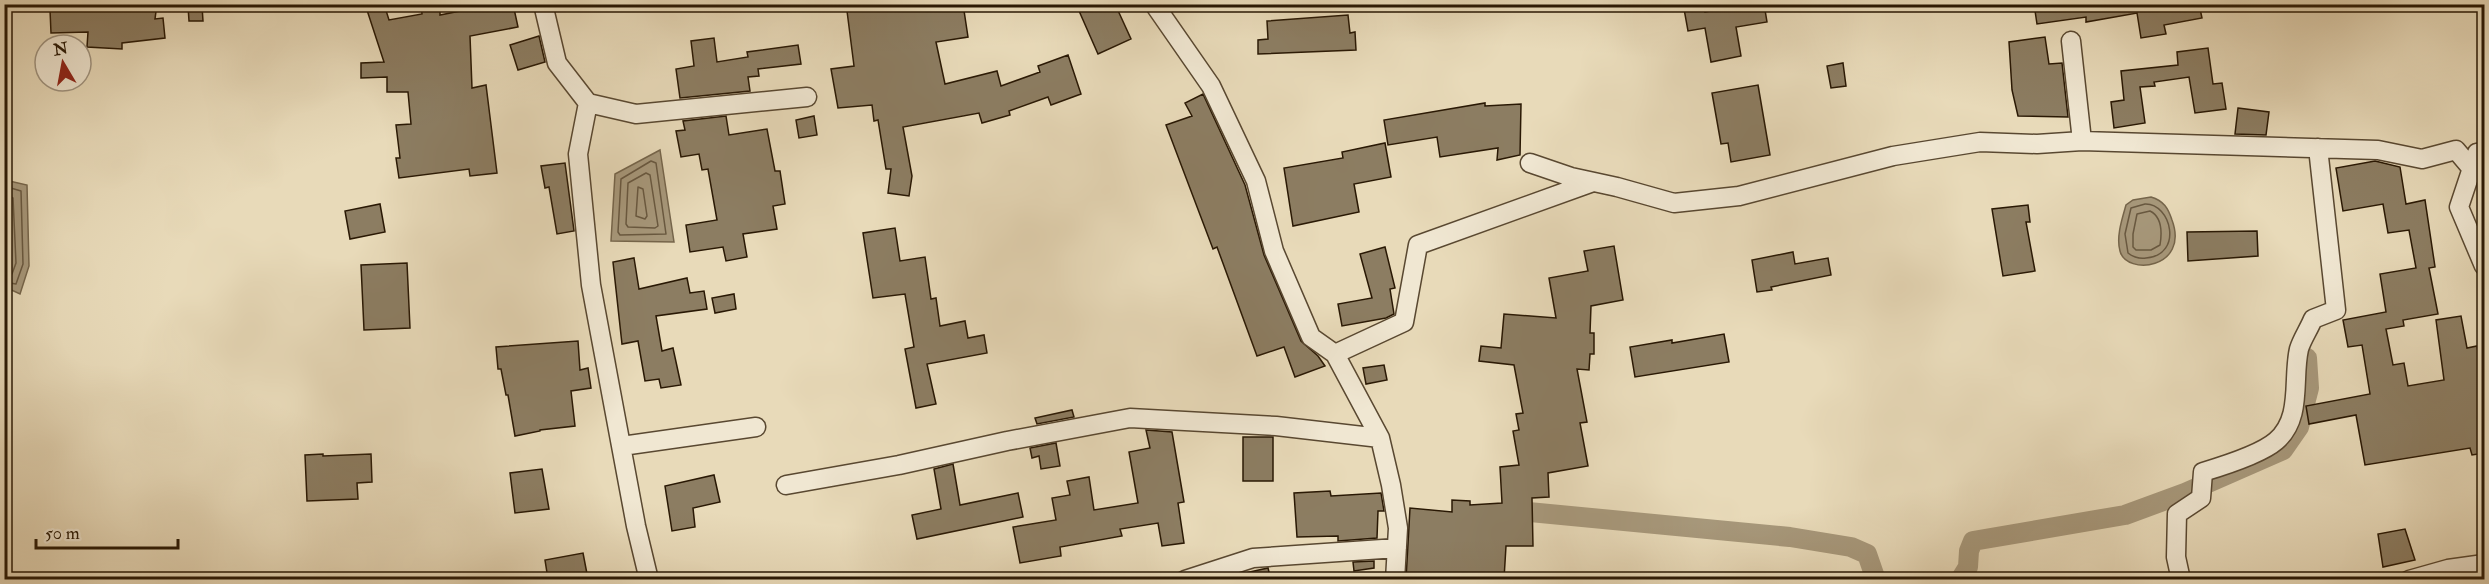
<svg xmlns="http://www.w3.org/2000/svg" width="2489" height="584" viewBox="0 0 2489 584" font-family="'IM FELL Double Pica',serif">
<rect width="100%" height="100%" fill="#e8dab9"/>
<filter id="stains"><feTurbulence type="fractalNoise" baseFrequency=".00333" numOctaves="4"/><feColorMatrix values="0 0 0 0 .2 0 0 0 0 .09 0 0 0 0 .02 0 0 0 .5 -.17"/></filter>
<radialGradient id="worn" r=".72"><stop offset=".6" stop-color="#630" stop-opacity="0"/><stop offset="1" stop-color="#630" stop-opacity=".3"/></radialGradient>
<path fill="#a7987b" stroke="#75654b" stroke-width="1.5" d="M660,150L674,242L611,241L615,174Z
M5,180L27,185L29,266L20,294L5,287Z
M2151,197C2164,201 2168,208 2172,220C2190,269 2126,276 2120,251C2116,237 2122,219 2126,205L2133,200Z"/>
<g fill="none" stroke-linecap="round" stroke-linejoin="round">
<path stroke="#685840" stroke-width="1.5" d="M651,161L656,163L666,234L620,235L618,232L621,179Z
M646,173L650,175L658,226L655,228L628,227L626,224L628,183Z
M4,186L21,191L23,264L16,284L4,282
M638,187L643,189L647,216L645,219L636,216Z
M4,194L13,198L16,263L12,274L4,275
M4,204L7,262L4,265
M2145,204C2171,203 2184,255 2146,258C2138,259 2133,257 2128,253L2125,234L2131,208Z
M2150,211C2162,217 2162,233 2160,245L2151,250H2136L2133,247V234L2137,214Z"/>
<path stroke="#a7987b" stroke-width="20" d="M1508,510L1790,537L1851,547L1867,554L1876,580
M1960,580L1968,567L1969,551L1973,541L2125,515L2185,493L2283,450L2299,427L2309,388L2307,358"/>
</g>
<path fill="#8c7d62" stroke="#291804" stroke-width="1.5" d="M76,4H157L155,19L163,18L165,38L122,43V49L87,47L88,32L51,33L50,10L76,9Z
M365,4H384L389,20L422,14L421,4H440V15L495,4H513L518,27L470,36L472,88L486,85L497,173L470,176L469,169L399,178L396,158H400L396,125L411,124L408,92H387V77L361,78V63L384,62Z
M870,4H963L968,37L936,42L945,84L997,71L1001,86L1040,72L1038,66L1068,55L1081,94L1051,105L1048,97L1009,111L1010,115L982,123L979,113L903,127L912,176L909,196L888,193L891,169H886L878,120L874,121L872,105L838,108L831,69L854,66L847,11L870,8Z
M1076,4H1115L1131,39L1098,54Z
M1745,4H1764L1767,22L1736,27L1741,56L1711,62L1705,28L1688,31L1684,9L1704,6L1705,12Z
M2034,4H2199L2202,18L2164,25L2166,34L2141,38L2137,13L2086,22V17L2037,24Z
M188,6H202L203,21H189Z
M1348,15L1350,33L1355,32L1356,50L1258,54V40L1268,39L1267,21Z
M539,36L545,62L518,70L510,45Z
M2045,37L2049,64L2062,63L2068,117L2018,116L2012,90L2009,42Z
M714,38L717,62L748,57L747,52L798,45L801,64L758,69L759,76L748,77L750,91L680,98L676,69L694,66L691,41Z
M2208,48L2213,84L2222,83L2226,109L2195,113L2189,77L2154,82L2155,86L2140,87L2145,123L2114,128L2111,102L2124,100L2121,71L2178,65L2177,52Z
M1843,63L1846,86L1831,88L1827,66Z
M1758,85L1770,155L1731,162L1728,143L1721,144L1712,93Z
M1203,94L1245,185L1264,255L1301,341L1318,356L1325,366L1295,377L1284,347L1257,356L1217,247L1213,249L1166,125L1192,116L1185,103Z
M1485,103V106L1521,104L1520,155L1497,160L1498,148L1440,157L1437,137L1388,145L1384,120Z
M2238,108L2269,112L2266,135L2235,134Z
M726,116L729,135L767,129L775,171H780L785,204L773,206L777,229L743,234L747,257L726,261L723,247L690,252L686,225L717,220L708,169L702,170L699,154L681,157L676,131L685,130L683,121Z
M814,116L817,135L799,138L796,120Z
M1385,143L1391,177L1354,184L1359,212L1293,226L1284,168L1343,158L1342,152Z
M2375,161L2400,167L2406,204L2425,200L2435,267L2429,268L2438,314L2403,320L2404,326L2386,329L2393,365L2404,363L2408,386L2444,380L2436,320L2461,316L2467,348L2477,346L2484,388V453L2472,455L2470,448L2365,465L2356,415L2309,424L2306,406L2370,394L2362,345L2348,347L2343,320L2386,312L2380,274L2416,268L2409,230L2388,233L2383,204L2343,211L2336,168Z
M565,163L574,231L557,234L549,187L545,188L541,166Z
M380,204L385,232L350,239L345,211Z
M2028,205L2030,222H2026L2035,271L2003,276L1992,209Z
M895,228L900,261L925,257L931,299L936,298L940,326L965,321L968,338L984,335L987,353L927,364L936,404L916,408L905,349L914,347L905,294L873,298L863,233Z
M2257,231L2258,256L2188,261L2187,232Z
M1614,246L1623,300L1591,306L1590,333H1594V354H1590L1589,370L1577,369L1587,422L1580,423L1588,466L1548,473L1549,497L1532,498L1533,546H1506L1504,579H1406L1410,508L1452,512V500L1470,501V505L1502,503L1500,467L1519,465L1513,431L1519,430L1516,414L1523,413L1514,365L1479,361L1481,346L1501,348L1504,314L1556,318L1549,278L1588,271L1584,251Z
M1385,247L1395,288L1390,289L1394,314L1386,318L1342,326L1338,304L1372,298L1360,254Z
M1793,252L1795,264L1828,258L1831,275L1771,287L1772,290L1757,292L1752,260Z
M634,258L639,289L687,278L690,293L704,291L707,309L656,316L662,351L673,348L681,385L661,388L659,379L645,381L638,341L622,344L613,262Z
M407,263L410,328L364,330L361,265Z
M734,294L736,309L715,313L712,298Z
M1724,334L1729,362L1635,377L1630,347L1672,340V343Z
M578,341L580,370L588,368L591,388L571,391L575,426L540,430V431L515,436L508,395H506L501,369H498L496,347Z
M1384,365L1387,380L1366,384L1363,368Z
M1072,410L1074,417L1037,424L1035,418Z
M1146,430L1172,432L1184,502L1178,503L1184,543L1162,546L1158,523L1120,529L1122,536L1060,547L1061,556L1020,563L1013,527L1056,520L1052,498L1070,495L1067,481L1089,477L1094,510L1138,503L1129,452L1150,448Z
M1243,437H1273V481H1243Z
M1056,443L1060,466L1041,469L1039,456L1032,458L1030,448Z
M323,454V456L371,454L372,482L357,483L358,499L307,501L305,455Z
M953,464L960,505L1018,493L1023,517L917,539L912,515L941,509L934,469Z
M542,469L549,509L515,513L510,473Z
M714,475L720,502L693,508L695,527L672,531L665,486Z
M1330,491L1331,496L1381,493L1384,511H1378L1377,538L1338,541V536L1297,537L1294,493Z
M2405,529L2415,560L2383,567L2378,534Z
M583,553L588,579H548L545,560Z
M1374,561V568L1354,571L1353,562Z
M1268,568L1270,576L1246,579L1245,573Z"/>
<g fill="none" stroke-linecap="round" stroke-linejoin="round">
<g stroke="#594831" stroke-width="21">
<path id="street" d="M543,4L557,63L588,103L636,114L807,97
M1154,4L1211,86L1256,181L1274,251L1311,337L1335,354L1380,438L1391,485L1398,528L1395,580
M2071,41L2082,141L2378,150L2422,159L2456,150L2472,169
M588,103L578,154L591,285L636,526L649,580
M2484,152L2477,153L2459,207L2484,266
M1530,163L1571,177L1617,187L1674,203L1739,196L1893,156L1980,142L2037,144L2082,141
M1335,354L1404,322L1418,245L1593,182
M622,446L756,427
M786,485L899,465L1007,441L1130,418L1276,426L1380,438
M1185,580L1253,558L1397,548
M2181,580L2176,557L2177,514L2201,498L2203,472C2223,466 2261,454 2276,441C2303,418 2292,379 2299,349C2302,339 2309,329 2313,319L2336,310L2318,148
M2409,580L2448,569L2484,564"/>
</g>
<use href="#street" stroke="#f0e7d2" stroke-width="18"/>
</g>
<rect width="2489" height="584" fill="none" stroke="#e8dab9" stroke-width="24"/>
<rect x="6" y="6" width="2477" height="572" fill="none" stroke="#291804" stroke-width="3"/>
<rect x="12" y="12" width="2465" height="560" fill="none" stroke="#291804" stroke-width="1.5"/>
<g transform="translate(63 63) rotate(350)"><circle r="28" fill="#f0e7d2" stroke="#a09480" stroke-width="1.5"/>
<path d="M0-4.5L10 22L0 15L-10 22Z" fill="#8f2418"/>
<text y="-9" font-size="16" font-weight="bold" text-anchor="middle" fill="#291804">N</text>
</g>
<path d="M36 539v9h142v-9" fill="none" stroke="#291804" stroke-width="3"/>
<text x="45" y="539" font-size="18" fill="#291804" stroke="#f0e7d2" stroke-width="4.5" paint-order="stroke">50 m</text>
<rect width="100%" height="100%" filter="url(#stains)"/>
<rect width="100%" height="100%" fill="url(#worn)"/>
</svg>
